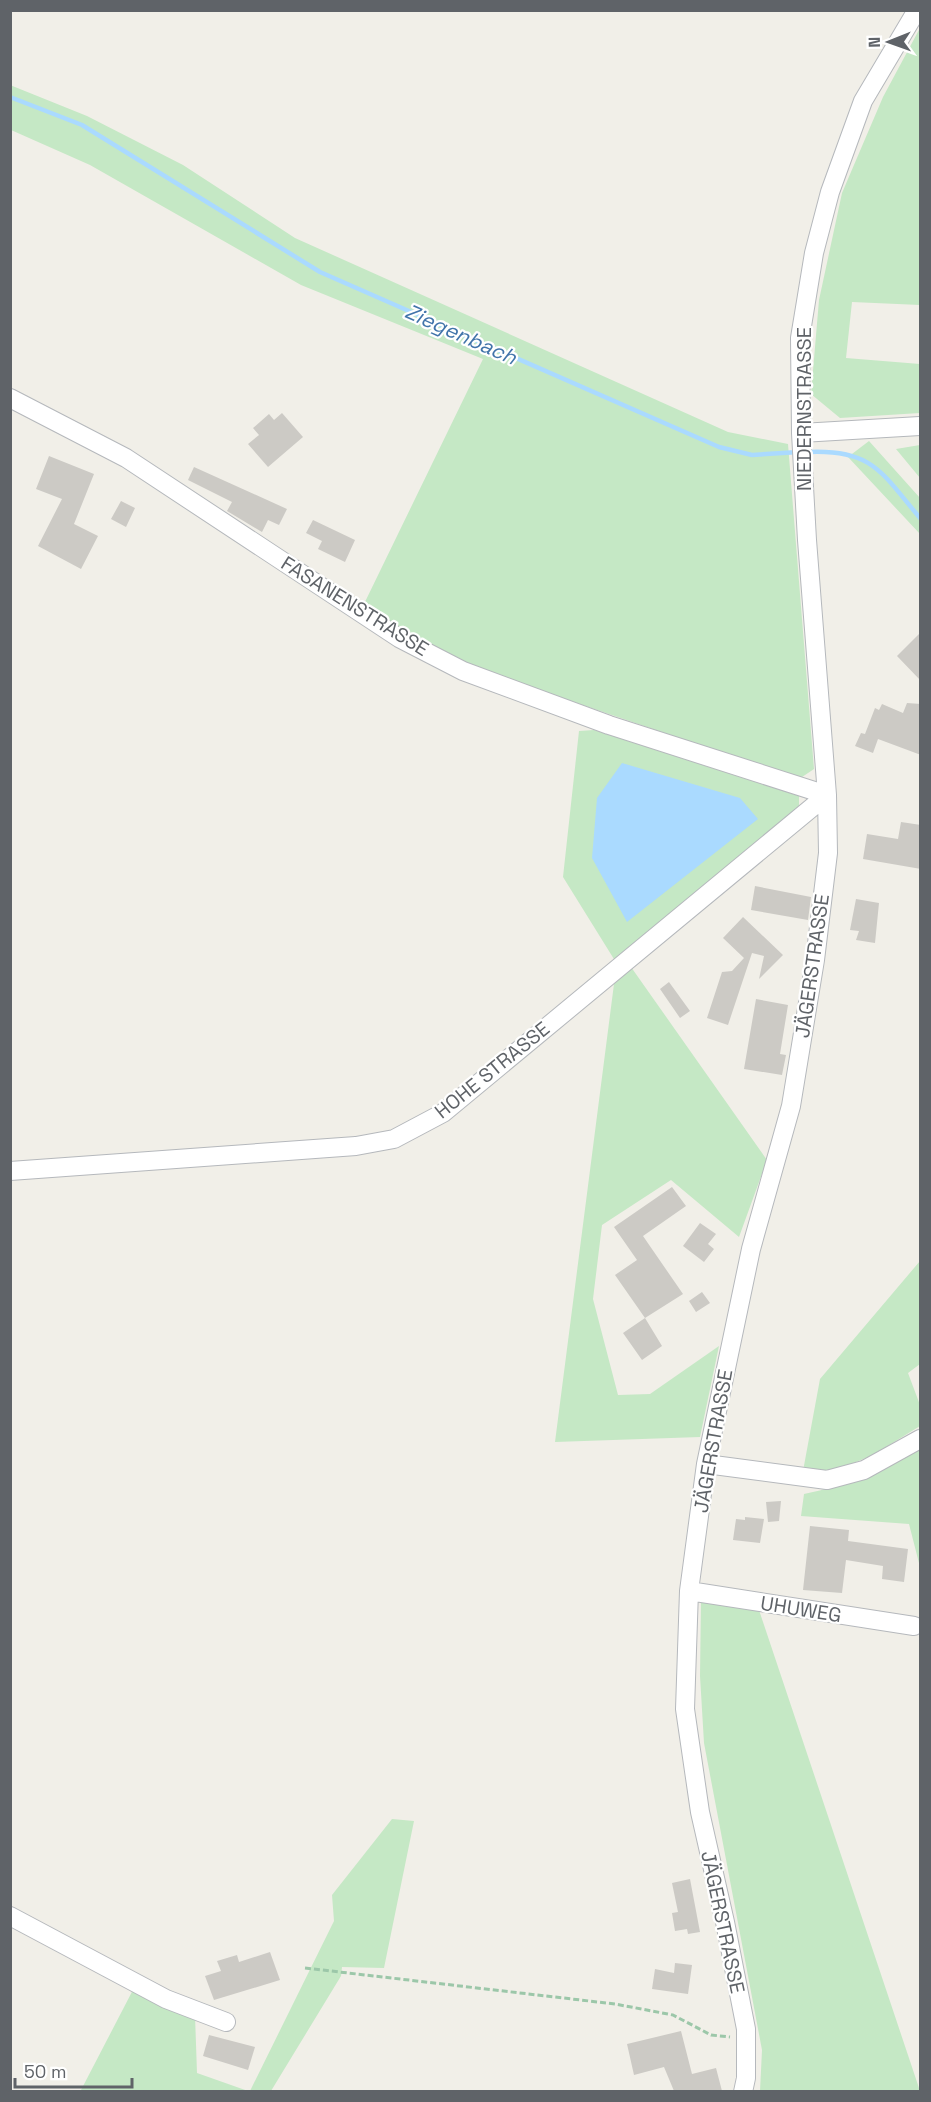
<svg xmlns="http://www.w3.org/2000/svg" width="931" height="2102" viewBox="0 0 931 2102" font-family="'Space Grotesk',sans-serif">
<rect width="100%" height="100%" fill="#f1efe8"/>
<path fill="#c5e8c5" d="M920,28V305L852,302L846,358L920,364V413L840,418L811,394L819,300L842,193L883,97Z
M10,85L87,116L183,165L295,238L728,432L788,444L814,769L799,779L466,665L363,606L483,359L301,285L90,165L11,130Z
M869,441L920,498V534L848,457Z
M920,445V478L896,449Z
M594,730L799,796V811L617,964L563,877L579,731Z
M631,967L767,1160L739,1237L671,1180L602,1225L593,1299L618,1395L650,1394L719,1346L700,1437L555,1442L614,984Z
M920,1261V1364L908,1373L920,1405V1426L873,1455L834,1471H803L820,1379Z
M920,1444V1567L909,1524L801,1516L804,1494C847,1486 883,1465 920,1444Z
M701,1599L759,1610L920,2091H760L762,2050L704,1743L700,1676Z
M392,1819L414,1821L384,1968L342,1967L341,1976L271,2091H250L334,1921L332,1895Z
M135,1986L195,2015L197,2073L248,2091L80,2092Z"/>
<path fill="#aadaff" d="M622,763L740,798L758,819L627,922L592,858L597,798Z"/>
<g fill="none" stroke-linecap="round" stroke-linejoin="round">
<path stroke="#aadaff" stroke-width="4.5" d="M10,97L82,125L320,272L719,447L752,455L799,452
M808,452C873,449 882,473 920,518"/>
</g>
<path fill="#cccac5" d="M282,413L303,437L268,467L248,444L259,435L253,428L269,414L274,420Z
M49,456L94,474L74,524L98,536L81,569L38,546L62,499L36,489Z
M194,467L287,509L279,525L268,520L262,532L227,511L232,502L188,480Z
M121,501L135,508L126,527L111,519Z
M313,520L355,540L345,562L318,549L322,541L306,533Z
M921,632V681L897,656Z
M907,703L921,704V755L878,739L873,753L855,746L861,733L865,734L875,708L879,710L882,704L903,713Z
M901,822L921,825V869L863,859L867,834L898,839Z
M755,886L811,897L808,920L751,910Z
M856,899L879,903L875,943L856,940L859,931L850,930Z
M743,917L783,955L759,979L764,956L752,953L728,1025L707,1018L722,972L732,971L744,958L723,938Z
M669,982L690,1011L680,1018L660,989Z
M756,999L788,1005L780,1054L786,1055L782,1075L744,1069Z
M672,1187L686,1206L643,1236L683,1294L645,1318L615,1275L637,1260L614,1227Z
M700,1223L716,1234L708,1244L714,1249L704,1262L683,1246Z
M702,1292L710,1303L696,1312L689,1301Z
M645,1318L662,1346L642,1360L623,1333Z
M781,1501L779,1521L768,1522L766,1502Z
M745,1517L764,1519L760,1543L733,1540L736,1519L745,1520Z
M810,1526L849,1530L848,1541L908,1549L904,1582L882,1579L883,1566L846,1560L842,1593L803,1590Z
M690,1879L700,1932L688,1934L687,1929L675,1931L672,1913L678,1912L672,1883Z
M270,1952L280,1980L214,2000L205,1976L221,1971L217,1961L237,1955L239,1962Z
M675,1963L692,1965L688,1994L652,1989L655,1969L674,1973Z
M681,2031L692,2074L716,2068L722,2091H674L664,2067L634,2075L627,2044Z
M209,2035L255,2047L248,2070L203,2056Z"/>
<g fill="none" stroke-linecap="round" stroke-linejoin="round">
<g stroke="#b5b8bc" stroke-width="20">
<path id="minor" d="M10,398L126,458L399,638L463,671L609,725L827,795
M801,433L920,426
M10,1171L356,1146L394,1139L443,1113L827,795
M706,1464L827,1480L864,1470L920,1439
M689,1591L914,1626
M10,1916L166,1999L226,2022
M743,2092L746,2078V2029L725,1922L700,1812L685,1709L689,1591L706,1464L751,1249L791,1106L815,960L828,853L827,795L807,540L801,433L800,338L814,253L830,192L863,101L917,10"/>
</g>
<path stroke="#9cc7a9" stroke-width="3" stroke-dasharray="6 3" stroke-linecap="butt" d="M305,1968L615,2004L673,2015L711,2035L730,2037"/>
<use href="#minor" stroke="#fff" stroke-width="18"/>
</g>
<g text-anchor="middle" dominant-baseline="central" stroke-width="4.5" stroke-linejoin="round" paint-order="stroke">
<g font-size="20" fill="#5f6368" stroke="#fff">
<text transform="translate(804 409) rotate(-90)">NIEDERNSTRASSE</text>
<text transform="translate(355 606) rotate(32)">FASANENSTRASSE</text>
<text transform="translate(812 966) rotate(-82)">JÄGERSTRASSE</text>
<text transform="translate(492 1070) rotate(-39)">HOHE STRASSE</text>
<text transform="translate(713 1441) rotate(-80)">JÄGERSTRASSE</text>
<text transform="translate(801 1609) rotate(9)">UHUWEG</text>
<text transform="translate(723 1922) rotate(78)">JÄGERSTRASSE</text>
</g>
<g font-size="21" font-style="italic" fill="#4174aa" stroke="#fff">
<text transform="translate(461 334) rotate(24)">Ziegenbach</text>
</g>
</g>
<rect width="931" height="2102" fill="none" stroke="#5f6368" stroke-width="24"/>
<g transform="translate(889 42) rotate(269)" stroke="#ffffff" stroke-width="4.5" paint-order="stroke">
<path d="M0-4.5L10 22L0 15L-10 22Z" fill="#5f6368"/>
<text y="-9" font-size="16" font-weight="bold" text-anchor="middle" fill="#5f6368">N</text>
</g>
<path d="M15 2078v9h117v-9" fill="none" stroke="#5f6368" stroke-width="3"/>
<text x="24" y="2078" font-size="18" fill="#5f6368" stroke="#ffffff" stroke-width="4.5" paint-order="stroke">50 m</text>
</svg>
